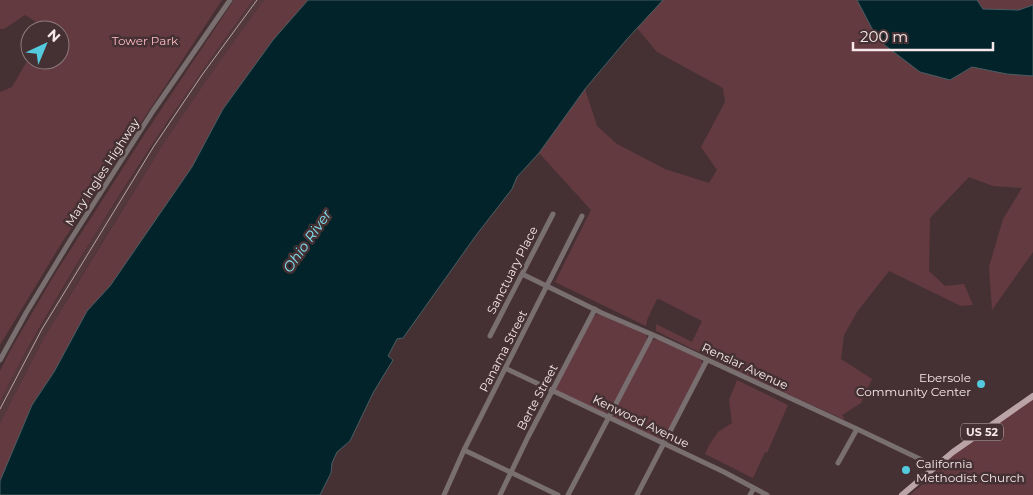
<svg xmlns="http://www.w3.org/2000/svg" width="1033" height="495" viewBox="0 0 1033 495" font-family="Montserrat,sans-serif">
<rect width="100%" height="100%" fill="#453133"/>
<path fill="#53393c" d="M253,0H264L219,62L165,141L104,239L45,336L0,423V402L14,373L96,233L191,87Z"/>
<path fill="#643a41" d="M0,0H222L61,244L0,345V92L12,87L30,56V60H60V30H51L41,25L25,15L4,29H0Z
M234,0H253C188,88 128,179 72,272C47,315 21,357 0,402V371L10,351L53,277L144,135Z
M264,0H308L273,40L223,109L192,167L110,286L87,311L54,372L32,405L0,481V423L45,336L165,141L219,62Z
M663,0H857L878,40L950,80L972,67L1007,74L1033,76V252L992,310L989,267L1003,219L1022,188L993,186L969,177L930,218L929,271L945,286L964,284L973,305L961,306L889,271L857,312L844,335L841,359L872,379L861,403L842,415L845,420L750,377L656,331V324L692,342L702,321L659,299H657L647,320L646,326L555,282L591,210L539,153L585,89L597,126L617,144L665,169L709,183L717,170L701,147L725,102L723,88L657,52L637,28Z
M962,0H1033V5L1019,10L983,9Z
M598,314L646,334L647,337L646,343L608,413L606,414L556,390V385L593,318L595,315Z
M658,339L697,357L702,361V365L663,440H661L613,417L612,414L650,343L653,340Z
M737,380L788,405L767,453L765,452L753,478L705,454L709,445L718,432L732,423L729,400Z
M1033,396V495H910L936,473L933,469Z"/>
<path fill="#012329" stroke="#4a5e63" d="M308,0H663L627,39L585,89L539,153L517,177L512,189L477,234L403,338L397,339L388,356L393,360L373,393L350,441L337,452L332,463L331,473L320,495H0V481L32,405L54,372L87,311L110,286L192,167L223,109L273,40Z
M857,0H977L983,9L1019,10L1033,5V76L1007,74L972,67L950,80L920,72L878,40Z"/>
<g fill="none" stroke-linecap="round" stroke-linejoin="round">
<path stroke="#796e70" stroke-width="5" d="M522,274L602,313L658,337L857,429L922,460L933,469
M490,336L553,214
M0,360L26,313L71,239L153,111L230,0
M505,368L724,472L767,495
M464,450L558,495
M838,463L857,429
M444,495L464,450L582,216
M500,495L528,437L595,309
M568,495L652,335
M637,495L707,360
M750,495L754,488"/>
<path stroke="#baa4a7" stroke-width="6" d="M902,495L953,452L1033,396"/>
<path stroke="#b5a4a6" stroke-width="1" d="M0,409L42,329L154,146L202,75L257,0"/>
</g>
<g fill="#54cade" stroke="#453133" stroke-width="2">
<circle cx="981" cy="384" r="5"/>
<circle cx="906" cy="470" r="5"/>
</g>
<g text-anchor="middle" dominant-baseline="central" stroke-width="5" stroke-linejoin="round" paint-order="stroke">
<rect fill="#453133" stroke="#c1b1b3" stroke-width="1" x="961" y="423.5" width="42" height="17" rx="4"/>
<g font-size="11" font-weight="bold" fill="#f6e8ea">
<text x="982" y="432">US 52</text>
</g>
<g font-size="12" fill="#fcbac3" stroke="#453133">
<text x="145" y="40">Tower Park</text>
</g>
<g font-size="12" fill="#f6e8ea" stroke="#453133">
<text transform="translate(102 172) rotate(-57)">Mary Ingles Highway</text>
<text transform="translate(512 270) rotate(-63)">Sanctuary Place</text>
<text transform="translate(503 351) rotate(-63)">Panama Street</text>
<text transform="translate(745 366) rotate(25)">Renslar Avenue</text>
<text transform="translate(537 397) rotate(-62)">Berte Street</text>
<text transform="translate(641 421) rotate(26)">Kenwood Avenue</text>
</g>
<g font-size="12" fill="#f6e8ea" stroke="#453133" text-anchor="end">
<text x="971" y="377">Ebersole<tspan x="971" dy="14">Community Center</tspan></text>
<text x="916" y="463" text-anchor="start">California<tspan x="916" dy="14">Methodist Church</tspan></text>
</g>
<g font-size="14" font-style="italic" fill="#80e2f4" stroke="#453133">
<text transform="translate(307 241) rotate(-55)">Ohio River</text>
</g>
</g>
<g transform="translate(45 45) rotate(44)"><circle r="24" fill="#453133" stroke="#8c7a7c"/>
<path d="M0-4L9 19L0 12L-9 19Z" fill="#54cade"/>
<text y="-8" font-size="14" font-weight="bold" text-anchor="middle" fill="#f6e8ea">N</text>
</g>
<path d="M853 42v8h140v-8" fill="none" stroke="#f6e8ea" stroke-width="2.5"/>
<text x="860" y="42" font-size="15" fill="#f6e8ea" stroke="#453133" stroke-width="4" paint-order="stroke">200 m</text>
</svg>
